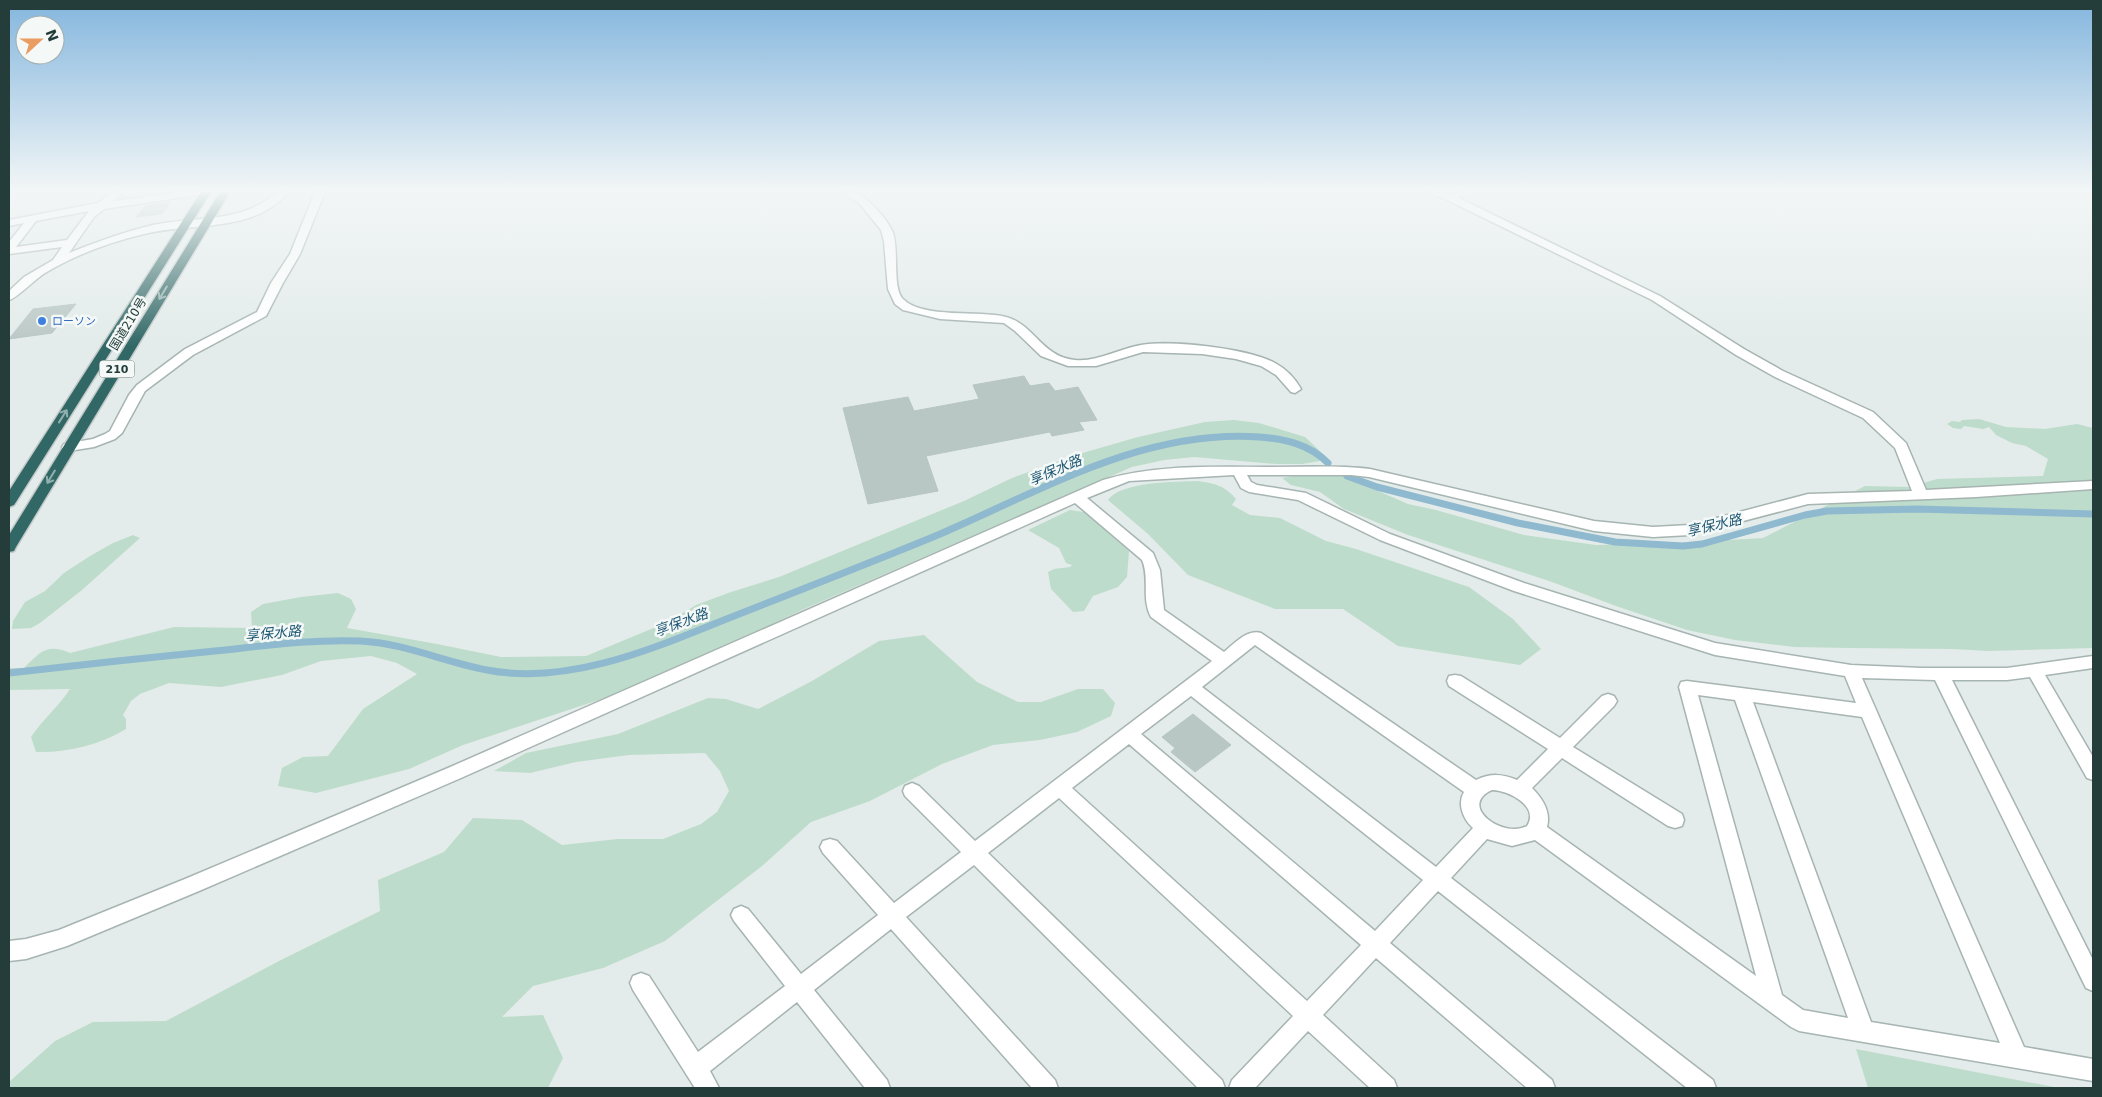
<svg xmlns="http://www.w3.org/2000/svg" width="2102" height="1097" viewBox="0 0 2102 1097" font-family="'DejaVu Sans','Noto Sans JP',sans-serif">
<rect width="100%" height="100%" fill="#e3ecea"/>
<path fill="#bedccb" d="M1979,419L2006,427L2045,429L2077,424L2093,428V648L1988,651L1953,649L1849,648L1794,647L1735,640L1687,630L1616,606L1552,582L1408,535L1344,509L1320,492L1291,485L1282,478L1303,474L1337,473L1408,504L1436,510L1524,535L1596,545L1676,543L1763,538L1865,486L1910,487L1937,479L2043,476L2048,459L2026,446L2012,443L1996,435L1989,427L1983,429L1964,426L1961,429L1953,428L1947,424L1952,421L1960,422L1962,420Z
M1234,420L1259,423L1305,437L1321,452L1320,461L1302,464H1276L1194,457L1164,460L1132,467L804,609L641,686L463,745L409,769L316,793L278,786L282,768L303,757L328,756L363,709L417,674L397,663L371,656L321,661L282,675L221,687L169,683L140,694L131,701L123,715L126,719V729C100,745 66,753 36,752L31,737C43,719 59,706 70,689L9,690V668H24C40,652 47,643 70,653L174,627L252,628L251,612L263,604L301,597L338,593L351,599L356,609L347,628L437,644L501,657L586,656L668,622L696,605L731,592L779,577L964,501L1012,478L1079,454L1138,437L1205,422Z
M1198,481C1216,484 1224,485 1236,499L1232,505L1250,515L1280,518L1326,541L1356,549L1469,587L1513,619L1541,649L1520,665L1398,646L1343,609H1275L1188,575L1148,534L1108,500C1121,481 1176,482 1198,481Z
M1070,510L1084,512L1129,551L1127,577L1118,587L1093,596L1084,611L1073,612L1051,589L1048,572L1054,569L1070,567L1072,565L1066,563L1059,548L1028,530Z
M133,535L140,538L82,590L40,623L31,628L12,629L13,621L25,602L45,591L64,573L90,556L113,543Z
M924,635L977,682L1018,702H1041L1078,689H1103L1115,703L1111,716L1077,732L1040,740L993,745L942,764L870,801L811,822L762,866L665,941L603,968L533,986L502,1017L543,1015L563,1058L548,1088H9V1082L55,1041L93,1022L166,1021L281,960L380,911L378,880L444,852L473,818L522,820L562,845L618,839H663L701,824L717,812L729,791L720,771L705,753L629,755L576,762L530,773L494,771L526,753L618,734L708,698L726,699L758,709L812,681L879,641Z
M1856,1049L2059,1088H1868Z"/>
<g fill="none" stroke-linecap="round" stroke-linejoin="round">
<path stroke="#8fb9ce" stroke-width="7" d="M1347,476L1377,487L1518,523L1615,542L1683,546L1702,544L1805,515L1827,511L1917,509L2093,514
M9,673C78,665 146,658 215,651C263,646 311,639 360,641C404,643 444,662 487,670C564,685 645,652 714,624C787,595 860,567 933,537C1037,493 1141,429 1259,437C1285,439 1309,444 1328,463"/>
</g>
<path fill="#b9c7c4" stroke="#b6c6c2" d="M171,202L162,214L136,217L145,206Z
M76,304L52,333L9,339L33,309Z
M1024,376L1030,386L1049,383L1055,391L1078,387L1097,420L1079,422L1084,430L1052,436L1050,432L926,456L938,491L868,504L843,408L908,397L914,411L979,399L973,385Z
M1193,714L1231,745L1195,772L1171,752L1175,748L1162,737Z"/>
<g fill="none" stroke-linecap="round" stroke-linejoin="round">
<g stroke="#a6b4b2" stroke-width="3">
<path id="minor" d="M113,192H124L114,201L178,192H203L198,195L104,209L94,217L69,253C96,242 124,232 153,225C196,216 242,224 277,192H288C254,234 191,222 144,234C110,242 75,255 45,273C35,279 16,299 9,300V291L24,277L53,260L62,247L9,254V242L24,223L9,226V220L98,203ZM89,211L67,240L16,247L36,221Z
M315,192H325L300,254L283,283L266,316L193,355L145,391L122,433L115,439L94,447L69,451L64,450L62,447L64,444L93,439L105,434L110,431L129,395L137,385L185,349L257,312L271,283L290,254Z
M841,192H856L861,195C873,205 887,218 893,233C899,249 892,288 903,299C922,319 981,310 1006,317C1034,324 1042,357 1075,360C1098,362 1118,349 1141,345C1171,340 1247,348 1275,363C1286,369 1295,378 1301,389L1295,393L1291,392L1276,375L1261,366L1236,359L1202,354L1143,352L1096,366H1068L1041,356L1015,331L1004,323L940,319L903,310L895,304L888,289L884,241L881,230L859,203Z
M1426,192L1448,194L1462,192L1461,195L1457,197L1660,296L1744,349L1783,371L1873,412L1906,443L1926,490L2093,481V489L1976,497L1808,504L1690,535L1653,537L1594,531L1369,477L1351,475H1247L1251,482L1257,485L1306,493L1390,534L1524,583L1715,643L1851,665L1922,668H2007L2093,656V668L2045,675L2093,757V780L2087,778L2030,677L2007,680H1952L2093,960V991L2086,988L1935,680L1862,678L2024,1047L2093,1059V1081L1799,1031L1791,1027L1535,840L1512,846L1487,839L1451,878L1713,1080L1716,1088H1687L1438,891L1390,943L1552,1080L1555,1088H1527L1376,958L1323,1015L1394,1080L1397,1088H1370L1308,1031L1255,1088H1229L1232,1080L1293,1016L1059,798L988,853L1222,1080L1225,1088H1198L974,865L906,917L1055,1080L1058,1088H1032L891,929L814,990L887,1080L890,1088H865L797,1002L710,1071L719,1088H695L633,990L630,983L633,976L641,973L649,976L698,1052L785,986L734,921L731,915L734,909L741,906L748,909L801,974L878,915L823,853L820,847L823,841L830,839L837,841L894,903L961,852L905,796L903,791L905,786L912,783L919,786L975,841L1212,661L1151,617C1141,599 1150,578 1142,560L1075,503L461,778L199,891L67,946L26,959L9,961V941L26,939L59,930L185,879L448,768L1103,480C1156,464 1215,467 1270,467C1304,467 1337,465 1370,469L1594,521L1653,527L1690,525L1808,494L1912,491L1895,448L1863,418L1775,377L1736,355L1652,300L1445,199ZM1234,475L1241,488L1249,492L1298,500L1380,540L1514,591L1715,655L1845,676L1856,703L1687,681L1681,682L1679,687L1756,976L1547,827C1551,812 1543,799 1532,788L1562,758L1668,826L1675,828L1682,826L1684,820L1682,814L1573,747L1614,706L1617,701L1614,696L1608,694L1602,696L1560,738L1461,676L1455,675L1449,676L1447,681L1449,686L1548,749L1517,780C1502,774 1491,773 1476,780L1261,633C1247,629 1234,644 1224,652L1164,610L1160,570L1153,553L1087,498L1129,481ZM1255,645L1464,792C1457,804 1463,819 1473,828L1436,867L1202,687ZM1698,695L1735,700L1848,1018L1803,1010L1782,995ZM1191,696L1423,880L1375,931L1141,734ZM1753,702L1862,717L2000,1043L1871,1022ZM1129,744L1361,945L1307,1001L1072,788ZM1492,790C1508,790 1540,806 1527,826C1503,839 1457,806 1492,790Z"/>
</g>
<g stroke="#c2c9c8" stroke-width="3">
<path id="highway" d="M201,192H211L16,502L14,505L9,507V491Z
M220,192H230L16,547L14,551L9,552V535Z"/>
</g>
<use href="#minor" fill="#fff" fill-rule="evenodd"/>
<use href="#highway" fill="#316866" fill-rule="evenodd"/>
</g>
<defs><path id="oneway-shaft" d="M-6 0H5M1.5-3L5.5 0L1.5 3" fill="none" stroke-width="1.6" stroke-linecap="round" stroke-linejoin="round" transform="scale(1.25)"/></defs>
<g stroke="#92b0ae">
<use href="#oneway-shaft" transform="translate(163 293) rotate(121)"/>
<use href="#oneway-shaft" transform="translate(63 416) rotate(-58)"/>
<use href="#oneway-shaft" transform="translate(51 477) rotate(121)"/>
</g>
<linearGradient id="sky" x2="0" y2="1"><stop stop-color="#84b6de"/><stop offset="0.55" stop-color="#f2f6f6"/><stop offset="1" stop-color="#f2f6f6" stop-opacity="0"/></linearGradient>
<rect width="2102" height="346" fill="url(#sky)"/>
<circle fill="#3f7fe0" stroke="#f4f9f7" stroke-width="2" cx="42" cy="321" r="5"/>
<g text-anchor="middle" dominant-baseline="central" stroke-width="5" stroke-linejoin="round" paint-order="stroke">
<g font-size="11" fill="#366cbe" stroke="#f4f9f7" text-anchor="start">
<text x="52" y="321">ローソン</text>
</g>
<rect fill="#f4f9f7" stroke="#627573" stroke-width="1" x="99.5" y="360.5" width="35" height="17" rx="4"/>
<g font-size="11" font-weight="bold" fill="#243d3b">
<text x="117" y="369">210</text>
</g>
<g font-size="12" fill="#243d3b" stroke="#f4f9f7">
<text transform="translate(128 324) rotate(-59)">国道210号</text>
</g>
<g font-size="14" font-style="italic" fill="#215976" stroke="#f4f9f7">
<text transform="translate(1055 470) rotate(-23)">享保水路</text>
<text transform="translate(1714 525) rotate(-13)">享保水路</text>
<text transform="translate(681 622) rotate(-20)">享保水路</text>
<text transform="translate(273 633) rotate(-5)">享保水路</text>
</g>
</g>
<rect width="2102" height="1097" fill="none" stroke="#243d3b" stroke-width="20"/>
<g transform="translate(40 40) rotate(69)"><circle r="24" fill="#f4f9f7" stroke="#a1aeac"/>
<path d="M0-4L9 19L0 12L-9 19Z" fill="#ea9d63"/>
<text y="-8" font-size="14" font-weight="bold" text-anchor="middle" fill="#243d3b">N</text>
</g>
</svg>
